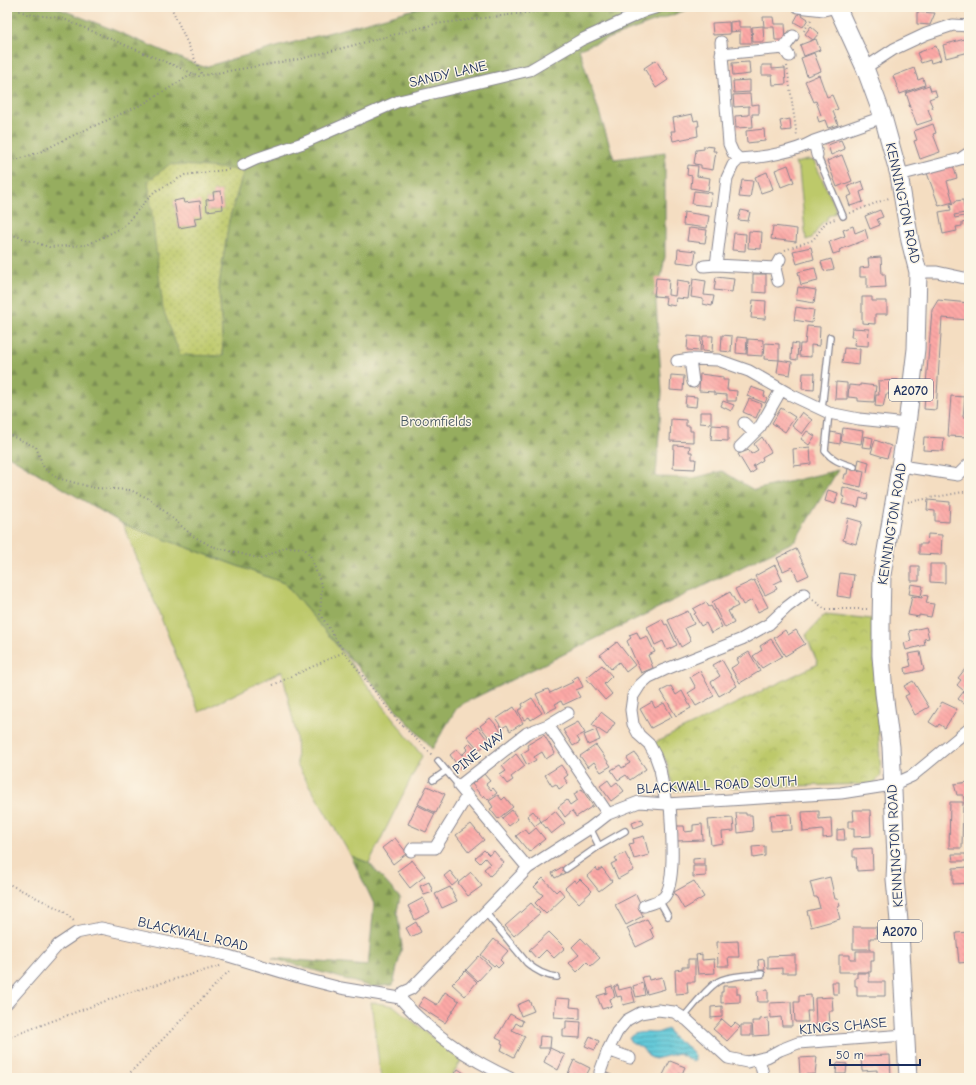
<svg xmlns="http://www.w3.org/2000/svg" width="976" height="1085" viewBox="0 0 976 1085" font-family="'Comic Neue',sans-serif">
<defs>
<pattern id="forest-firs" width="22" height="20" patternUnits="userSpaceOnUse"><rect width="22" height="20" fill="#96ad5f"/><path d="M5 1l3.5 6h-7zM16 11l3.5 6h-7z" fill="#7a8d52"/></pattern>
<pattern id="park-crowns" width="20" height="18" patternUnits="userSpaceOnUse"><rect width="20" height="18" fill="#bdc96b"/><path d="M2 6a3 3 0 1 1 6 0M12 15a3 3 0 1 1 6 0" fill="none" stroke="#a2ad5f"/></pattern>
<pattern id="garden-dots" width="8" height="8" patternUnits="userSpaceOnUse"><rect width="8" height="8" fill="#bdc96b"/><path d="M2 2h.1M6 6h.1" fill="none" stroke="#a2ad5f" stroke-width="1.8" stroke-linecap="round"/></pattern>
<pattern id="water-rules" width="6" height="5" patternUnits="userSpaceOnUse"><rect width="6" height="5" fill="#5ec8d8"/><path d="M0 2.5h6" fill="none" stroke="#4da3b2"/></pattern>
<pattern id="building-back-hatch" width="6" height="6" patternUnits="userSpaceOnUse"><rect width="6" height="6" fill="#fca8a6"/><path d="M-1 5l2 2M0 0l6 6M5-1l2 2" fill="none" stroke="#d79191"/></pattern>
</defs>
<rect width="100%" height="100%" fill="#fcf5e5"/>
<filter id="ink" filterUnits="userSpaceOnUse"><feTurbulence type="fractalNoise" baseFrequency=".025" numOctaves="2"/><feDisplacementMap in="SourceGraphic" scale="8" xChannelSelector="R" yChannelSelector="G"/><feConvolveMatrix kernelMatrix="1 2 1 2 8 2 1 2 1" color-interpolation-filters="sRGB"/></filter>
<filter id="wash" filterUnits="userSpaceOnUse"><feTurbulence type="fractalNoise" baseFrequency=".012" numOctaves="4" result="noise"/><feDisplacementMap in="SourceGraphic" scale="16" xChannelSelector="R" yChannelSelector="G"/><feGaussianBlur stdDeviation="0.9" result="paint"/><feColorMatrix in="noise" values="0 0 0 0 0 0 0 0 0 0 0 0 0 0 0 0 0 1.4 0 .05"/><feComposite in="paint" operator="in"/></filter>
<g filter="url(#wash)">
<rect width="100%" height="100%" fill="#f4ddc1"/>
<path fill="#bdc96b" stroke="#6c7c64" d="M808,160L814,161L836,209L835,213L827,217V220L822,223L812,238L806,240L799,170L795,163Z
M123,524L284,583L331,638L422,756L369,863L351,856L297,765L296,734L282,671L199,712Z
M371,1002L394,1006L461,1061L450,1078H381Z"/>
<path fill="url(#forest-firs)" stroke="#586e5e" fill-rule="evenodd" d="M7,7H55L109,28L187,61L204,67L422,7H690L689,9L579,49L614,159L665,152V257L656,302L662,392L656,477L693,478L722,471L754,490L838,470L795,541L458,706L432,749L331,638L284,583L123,524L7,455ZM244,170L229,220L219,285L223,356L149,181Z
M351,856L369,863L400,898L397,911L402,946L393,985L372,987L272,958L368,966L374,904Z"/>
<path fill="url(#park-crowns)" stroke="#6c7c64" d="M825,614L872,619L881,775L873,784L712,788L674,791L667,763L654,743L818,664L806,635Z"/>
<path fill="url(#garden-dots)" stroke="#6c7c64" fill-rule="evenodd" d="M170,164L244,170L229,220L219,285L223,356L180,355L163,309L148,181ZM221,191L223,209L207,211L206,200L214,199L213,192ZM174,201L184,203L194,218L196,225L179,228Z"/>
<path fill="url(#water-rules)" stroke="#3c7c9b" d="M668,1029C670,1033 672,1037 676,1039C683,1045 695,1049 695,1060L692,1061L679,1053L655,1059L650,1057L642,1048L630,1041L629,1038C636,1030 646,1033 655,1033C659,1033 664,1030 668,1029Z"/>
<g id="blocks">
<path fill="url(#building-back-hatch)" d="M917,12L935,13L930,25L917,24Z
M799,13L808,19L803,27L794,22Z
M763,17H773L774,24H785L786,40H775L774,27H764Z
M739,21V27H751L752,43H740V31L730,32V22Z
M729,22L730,34L713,35L712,23Z
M763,26L764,42H753L752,27Z
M811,26L819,33L813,40L816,39L820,50L804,56L800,45L813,40L805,34Z
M968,38L969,52L946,58L943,45Z
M936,46L941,60L931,63L930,60L921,63L917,53Z
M814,53L821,71L807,76L801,58Z
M656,60L668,80L656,88L644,68Z
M749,62L750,74L733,76L732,63Z
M762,65H772V69L785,68L786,84L773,85L772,75H762Z
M914,68L918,80L923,78L925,85L900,94L893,76Z
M819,75L827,97L832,95L838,109L833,111L838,125L828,128L825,120L819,122L817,116L821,115L816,101L814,102L805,81Z
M750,80V92L734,93L733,81Z
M929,85L931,91L935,90L937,96L929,99L933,108L928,109L932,120L917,125L909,105H910L906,93Z
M750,94L751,105L759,104V114H752L753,127L736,128L735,116L749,115V106L734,107L733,95Z
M692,114L694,121L698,120L699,126H697L698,136L673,141L671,131H675L673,118Z
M790,119L791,130L782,131L780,121Z
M933,124L936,133L933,134L940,152L920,159L914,141L917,140L914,131Z
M764,129L765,141L747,143L746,131Z
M841,140L845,149L831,155L828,145Z
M704,146L714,147L713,151H716L713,170L701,168V165L694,164L696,150L704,149Z
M842,155L852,181L837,187L827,161Z
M688,165L698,166L697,176L710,178L708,191L691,188L692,176L687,175Z
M788,165L794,182L781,187L775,170Z
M953,165L957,178L947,181L953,202L939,206L927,173Z
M767,172L773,189L761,193L755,177Z
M742,180L753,181L750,198L739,197Z
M862,181L865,190L860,192L863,202L850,206L847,197L852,195L848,186Z
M221,191L223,209L207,211L206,200L214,199L213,192Z
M694,191L712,193L710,206L692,204Z
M183,199L184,203L200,201L202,217L194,218L196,225L179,228L174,201Z
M963,200L965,213L954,215L955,218L964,216L966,222L962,223V226L956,227L957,231L943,234L939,212L951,210L950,204L955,203V201Z
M741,210L750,212L748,221L738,220Z
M880,210L883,217L877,219L880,225L870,229L865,216Z
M684,212L709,216L707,228L683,225Z
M773,226L797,229L796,242L771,239Z
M853,226L855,233L865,229L868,239L839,250L840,252L833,254L829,242L845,236L843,230Z
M689,228L707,230L705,243L687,241Z
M749,231L762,232L761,249L748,248Z
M734,233L746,234L745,251L732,250Z
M811,247L814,259L797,264L793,251Z
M678,249L696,251L694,264L677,262Z
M881,257L882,274H885L886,287L867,288V277H860V268L869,267L868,258Z
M831,259L834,269L824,271L821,262Z
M815,268L818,281L801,285L798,272Z
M753,274H766V293L753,292Z
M716,277L734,279L732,292L714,290Z
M656,278L669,279L668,295L675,296L677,280L690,282L688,299L676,298L675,306L665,304L666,297L654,296Z
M693,279L706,281L704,295L714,296L712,306L703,304V299L691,297Z
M798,287L816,290L814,303L796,300Z
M862,297H872V301H887V314H875V324L862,323Z
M753,300L766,301L765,319L751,318Z
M938,300L969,303V320L942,318L936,410L924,409L932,310Z
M796,307L814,310L812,323L794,320Z
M807,326L820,327L819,346L811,345V357L799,356L800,344H805Z
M852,328L869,329L868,346L854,345L855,337H851Z
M722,335L732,336L731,352L721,351Z
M688,336L701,337L700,351L687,350Z
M703,336H713L712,352L702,351Z
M737,337L747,338L746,354L736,353Z
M748,339L763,340L762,356L747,355Z
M765,343L779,344V360L764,359Z
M792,343L798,344L797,360L791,359Z
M844,348L860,349L859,365L842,363Z
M779,360L792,362L790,375L777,373Z
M803,373H815L814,390L802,389Z
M700,374L723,377V380H728L727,390L737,391L736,401H727V395L714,394V392L699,391Z
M671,375L684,376L683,391L670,390Z
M898,380L899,394H886L883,407L875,406L876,395H879L878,381Z
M836,382L847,383V399H835Z
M860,384L876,386L874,402L858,401V398L848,397L849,385L860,386Z
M751,387L765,392L764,396L767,398L765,403L747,396Z
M686,396L697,397L696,407L685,406Z
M951,396L965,397L963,417H969V437L948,436Z
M749,399L762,404L756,418L743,412Z
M723,401L734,405L731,411L721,406Z
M781,408L795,417L785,432L772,423Z
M700,412H711V424L700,423Z
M802,412L812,420L802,434L792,426Z
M671,419L686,420V426H690V431H693V442L670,441Z
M712,425L728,426V441L711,440Z
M843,428L863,431L861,444L841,441Z
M807,431L815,436L809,445L801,439Z
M831,432L841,434L840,444L829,442Z
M864,436L873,438L871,448L862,447Z
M762,437L771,452L762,457L763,460L753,466L756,470L750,474L738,454L749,450L751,454L758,450L754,444Z
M924,437L944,438L943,451L923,450Z
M875,440L891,446L887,458L871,453Z
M674,445L690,446L689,452H692V459H696L695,469L673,468Z
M810,447L811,464L794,466L793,449Z
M859,459L869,462L867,472L857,469Z
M848,468L864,472L861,487L843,483L845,474H847Z
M843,487L868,494L867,500L860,498L858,507L842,504L844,497L842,496Z
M828,490L838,493L835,504L825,501Z
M928,500L950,502L949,522L935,521V511L927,510Z
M848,518L862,522L856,544L843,540Z
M928,534L942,535L941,555L919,554V544H927Z
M796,549L809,575L798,580L792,567L783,571L777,558Z
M930,564H945V583L930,582Z
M775,565L782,580L774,584L777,589L765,595L755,576Z
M911,566H919V581H911Z
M840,573L854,575L851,598L837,596Z
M754,580L768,607L758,612L752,600L743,605L735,589Z
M911,584L923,586L921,596L909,594Z
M730,592L738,606L728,611L734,623L725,628L712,602Z
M923,595L928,596L926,603L934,604L931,617L919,615V617L908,615L912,596L922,598Z
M706,602L709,607L711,606L722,627L711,633L706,623L701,626L694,614L696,613L693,609Z
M688,611L694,624L685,628L691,641L681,647L668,620Z
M662,619L665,625L667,624L677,645L667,650L663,641L655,645L647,627Z
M926,627L929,638L924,639L925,645L906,650L904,643L911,641L909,631Z
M785,630L788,635L796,630L805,644L785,656L774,638Z
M637,632L640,639L647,636L655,652L648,655L653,668L641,673L627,641L631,638L629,635Z
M771,639L782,656L762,668L753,656L762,650L760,646Z
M617,642L635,665L626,672L619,662L611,669L600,655Z
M749,652L760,671L740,683L731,668L739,663L737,659Z
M920,652L924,670L906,674L905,668L911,666L908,654Z
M722,660L737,686L719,696L711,682L720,676L713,665Z
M602,665L612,676L604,684L612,694L605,700L586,678Z
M965,669L969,672V704L967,706L958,699L964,691L957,685L961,680L958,678Z
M700,671L714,696L696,706L688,693L696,688L690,677Z
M578,676L583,687L576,690L580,697L563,705L561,701L555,704L557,707L545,713L536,694L548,689L550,693L573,682L571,680Z
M913,681L929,707L915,715L905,696L909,694L904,686Z
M671,686L676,695L682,691L691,708L676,716L661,691Z
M532,698L542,713L531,720L529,717L524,720L518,711L523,707L522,704Z
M652,702L655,708L664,703L672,717L651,728L640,709Z
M942,702L957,709L945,728L939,724L937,727L929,722Z
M514,707L523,723L510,731L507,725L502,728L496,719Z
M601,712L615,723L607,735L592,725Z
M490,718L502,732L491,740L480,726Z
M578,722L585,733L577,737L580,742L573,746L563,730Z
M478,727L489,742L479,750L467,736Z
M596,730L600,740L588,745L584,735Z
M544,735L555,753L546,759L542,752L534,757L536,760L527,765L521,754L529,749L527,745Z
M470,743L477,751L473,755L475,758L461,770L450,755L457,749L462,755L468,749L466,747Z
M596,745L611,766L601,772L594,762L588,767L580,756Z
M635,753L646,769L630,780L626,775L618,780L611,770L620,765L622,768L630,763L627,758Z
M516,754L525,766L511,777L513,780L507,784L500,775L506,771L502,766Z
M561,765L568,775L564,778L568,783L559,789L556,784L552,786L545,775Z
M484,774L490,781L486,784L491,790L493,788L497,793L488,800L484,795L482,797L472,784Z
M608,780L612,786L617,782L624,791L611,801L600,786Z
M969,782V805H965L963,795H957L954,784Z
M427,786L445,794L436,813L418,804Z
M582,789L593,806L576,817L572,811L565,817L558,807L567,800L570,805L577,800L574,794Z
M498,795L502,800L505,797L513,807L498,819L490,809L493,807L489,801Z
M950,802H963L962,848H949Z
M417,805L435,814L426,832L408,824Z
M512,810L518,819L509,826L502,818Z
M853,810H870L871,836L854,837V828H848V821H854Z
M533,811L541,821L535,826L527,816Z
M555,811L565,823L551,834L541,822Z
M819,811V819L831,818L832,837L823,838V830L803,832L802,812Z
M736,813H746V815H752L753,831L738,833Z
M791,814L792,830L771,831L770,815Z
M733,818L734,831L722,832L723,843L711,845L708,820Z
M642,819L644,824L634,828L632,823Z
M471,824L484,840L469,852L456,835Z
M702,824L703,840L677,841L676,826H684L685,832L693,831V825Z
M536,828L545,839L529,852L516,836L525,829L529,834Z
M844,829L845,840H837V830Z
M644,836L649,855L634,859L629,844L634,843L633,839Z
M395,838L407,853L393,864L382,848Z
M765,846V856L753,858L752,847Z
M872,848L873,870L857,871L856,857H853V849Z
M484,850L489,855L494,851L504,863L490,876L484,869L490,864L485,858L480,863L475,858Z
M625,853L634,870L618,879L611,864L617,861L615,858Z
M952,854H966V861H953Z
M704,858V864H693V859Z
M412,860L425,876L410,888L397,871Z
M693,866H706V876L693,877Z
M562,867L565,873L555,878L552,873Z
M969,867V883L953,884V868Z
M596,868L598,871L602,868L612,881L599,891L587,876Z
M450,871L458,881L452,886L444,876Z
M471,872L482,886L468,896L458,883Z
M830,877L835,899H838L840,906L837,907L840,919L811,927L807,911L820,908L817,897H814L810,882Z
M543,878L556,892L559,889L565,896L546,914L535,903L543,895L534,887Z
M580,879L592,891L579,903L565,888L574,880L576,883Z
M694,881L704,897L684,909L674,892Z
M429,882L433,892L424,895L420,886Z
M450,887L457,901L442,908L435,894Z
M636,894L641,905L638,906L643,916L626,925L615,905Z
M423,898L430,912L415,920L408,906Z
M531,903L540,913L514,936L505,926Z
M647,919L652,928L650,929L654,938L636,947L627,928Z
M416,922L421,932L411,937L406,928Z
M853,927H876L877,938H870V949H853Z
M549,932L565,948L554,958L546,950L537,959L529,950Z
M969,932V962L959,963L956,933Z
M581,938L600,958L591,966L587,962L577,972L569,963L579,955L572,947Z
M494,939L508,951L500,960L503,963L498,968L495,965L494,966L481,955Z
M738,941L739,957H728L729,966H718L717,942Z
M856,951H874V961H871V972H839V955H850V959H856Z
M702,954V960L714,959L715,973L698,974L696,955Z
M795,955V973H782V968L768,969V956Z
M479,956L491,967L478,981L466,970Z
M688,959H695V982H687L688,993L676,994L675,970L682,969V967H688Z
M764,959L765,970H759L758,960Z
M465,971L477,982L465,996L452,984Z
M857,973H869V982H885V996H857V986H855V978H857Z
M648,976L649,980L662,977L665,989L647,994L642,977Z
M832,982H838V994H833Z
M643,983L645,995L636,997L633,986Z
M618,985L619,990L631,987L635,1002L623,1005L621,996L617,997L614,987Z
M612,986L615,997L610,999L612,1006L602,1009L597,996L607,993L606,988Z
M723,986H737V994H740V1002L721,1003V992H723Z
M768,990V1002H758L757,991Z
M445,992L459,1001L445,1023L418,1006L424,997L437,1005Z
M811,995L812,1011H807L808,1022H795L794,1002H799V996Z
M832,997L833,1011H829L830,1024L816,1025L815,998Z
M556,998L571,999L570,1007L580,1008V1019L554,1017Z
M529,1000L534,1011L521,1016L517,1005Z
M791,1002L792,1026H782L781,1017L771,1018L770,1003Z
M722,1006V1017L711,1018V1007Z
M510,1014L523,1021L521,1026L516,1023L512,1030L525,1036L514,1057L501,1050L503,1045L501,1044L502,1041L496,1038Z
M768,1018L769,1035L753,1036L752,1021H760V1019Z
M722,1019L731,1027L735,1023L740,1027L727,1041L713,1029Z
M566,1021L581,1022L580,1038L563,1037V1029H566Z
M741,1025H751V1036H741Z
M540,1036L551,1037L550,1048H539Z
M590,1036L599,1041L595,1050L585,1046Z
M550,1048L565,1055L558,1070L544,1062Z
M890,1055L891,1078H877V1070L862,1071L861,1056Z
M817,1057L815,1074L800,1075L799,1058Z
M574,1060L590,1068L585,1078L574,1074L572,1078L567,1076Z
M670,1061L685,1067L682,1074L680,1073L678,1078H670L663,1075Z
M837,1063L847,1064L846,1074H836Z
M458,1069L470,1077V1078H452Z
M607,1073L618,1078H605Z"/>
</g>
</g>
<g filter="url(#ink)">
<use href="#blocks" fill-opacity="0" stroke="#888690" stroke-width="1"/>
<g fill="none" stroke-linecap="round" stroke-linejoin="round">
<g stroke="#888690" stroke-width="8">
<path id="service" d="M817,155L843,216
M822,409L830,337
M829,413L825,451C833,461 842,463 854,467
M438,761L459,786
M433,780L446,771
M590,828L599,846
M566,869L599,846L625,831
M659,900L668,916
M485,912L527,963C536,971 545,976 557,977
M683,1018C692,1008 710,984 721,980C734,975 748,975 762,974"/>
</g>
<g stroke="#888690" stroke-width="13">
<path id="minor" d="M798,7L824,10L837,7
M721,42L729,144L733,153L739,159C761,158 795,152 814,141L883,117
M721,54L784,48
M789,56L784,48L793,36
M865,68L894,49L926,34L953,25L969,26
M814,141L817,155
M243,165L256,159L303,143L399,101L530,70L581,40L645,11L658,7
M899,175L960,159L969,153
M716,265L727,178L733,165L739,159
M704,266L716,265L775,268
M918,272H937L969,279
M778,281L775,268L780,259
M690,359L693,382
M677,361L690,359L718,360L749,371L791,395L829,413L859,419L907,424
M744,423L754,433
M740,447L760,427L781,390
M901,466L958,475L969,464
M548,725L608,814
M666,804L660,769L655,755L649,744L639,735L633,724L631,710L633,696L640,685L649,677L664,670L742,639L769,624L787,607L804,594
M411,851L413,848H435L467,796
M528,868L459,786L527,733L548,725L568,713
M644,906C650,903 659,902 664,897C677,883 671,823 670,804
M400,998L404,992L411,989L528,868L590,828L608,814L639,802L666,804L841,793L892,785L912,776L969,729
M400,998C429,1032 469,1059 510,1078
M7,1003L58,945L76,933L101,928L222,954L302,978L341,988L400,998
M608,1050L630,1058
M759,1059L764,1078
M600,1072L608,1050L617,1032L627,1020L640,1013L658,1010L674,1012L687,1020L728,1058L747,1062L767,1057L780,1050L798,1043L905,1035"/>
</g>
<g stroke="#888690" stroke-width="19">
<path id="primary" d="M837,7L865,68L883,117L899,175L910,241L918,272L916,349L907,424L882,575L881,623V655L884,693L891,747L896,857L895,879L900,932L908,1078"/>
</g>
<path stroke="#888690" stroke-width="2" stroke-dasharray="1 3" stroke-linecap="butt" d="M12,7L27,14L61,18L199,76L300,59L435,24L574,7
M171,7L202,75
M609,7L622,8
M804,31L811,20
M787,66L797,137
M7,158L13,161L40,152L74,135L143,104L194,73
M850,213L889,198
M7,233L49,247L87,245L123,227L154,192L185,175L232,169
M785,250L813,240L826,222L835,219
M7,434L36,447L44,468L57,478L95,488L130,490L150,499L193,536L211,546L261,559L285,547L304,548L310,555L322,587L320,614L344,652
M908,502L969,491
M813,600L825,609H868
M273,685L344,652L398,721L433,756
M7,883L63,911L75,922
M7,1038L127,993L220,966
M125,1078L231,969"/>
<use href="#service" stroke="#fff" stroke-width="5.5"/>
<use href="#minor" stroke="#fff" stroke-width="11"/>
<use href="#primary" stroke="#fff" stroke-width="17"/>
</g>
</g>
<g text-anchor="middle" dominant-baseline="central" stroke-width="3" stroke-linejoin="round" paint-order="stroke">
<g fill="#fcf5e5" stroke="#5e6a86" stroke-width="1">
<rect x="889" y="379" width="44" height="22" rx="3"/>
<rect x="878" y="920" width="44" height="22" rx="3"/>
</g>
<g font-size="13" font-weight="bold" fill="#1b2f5e">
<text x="911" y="390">A2070</text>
<text x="900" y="931">A2070</text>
</g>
<g font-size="14" fill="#1b2f5e" stroke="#fcf5e5">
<text transform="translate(448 74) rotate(-13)">SANDY LANE</text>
<text transform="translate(903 203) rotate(78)">KENNINGTON ROAD</text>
<text transform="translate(892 524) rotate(-81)">KENNINGTON ROAD</text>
<text transform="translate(479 752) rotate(-38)">PINE WAY</text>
<text transform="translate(717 785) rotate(-3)">BLACKWALL ROAD SOUTH</text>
<text transform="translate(895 846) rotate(-93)">KENNINGTON ROAD</text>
<text transform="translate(193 934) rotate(13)">BLACKWALL ROAD</text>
<text transform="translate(843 1026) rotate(-5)">KINGS CHASE</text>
</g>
<g font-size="14" fill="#445661" stroke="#fcf5e5">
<text x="436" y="421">Broomfields</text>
</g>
</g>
<rect width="976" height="1085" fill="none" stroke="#fcf5e5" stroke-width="24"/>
<path d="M830 1059v6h90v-6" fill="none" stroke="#1b2f5e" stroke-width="2"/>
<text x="836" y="1059" font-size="12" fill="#1b2f5e" stroke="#fcf5e5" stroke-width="3" paint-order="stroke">50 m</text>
</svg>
